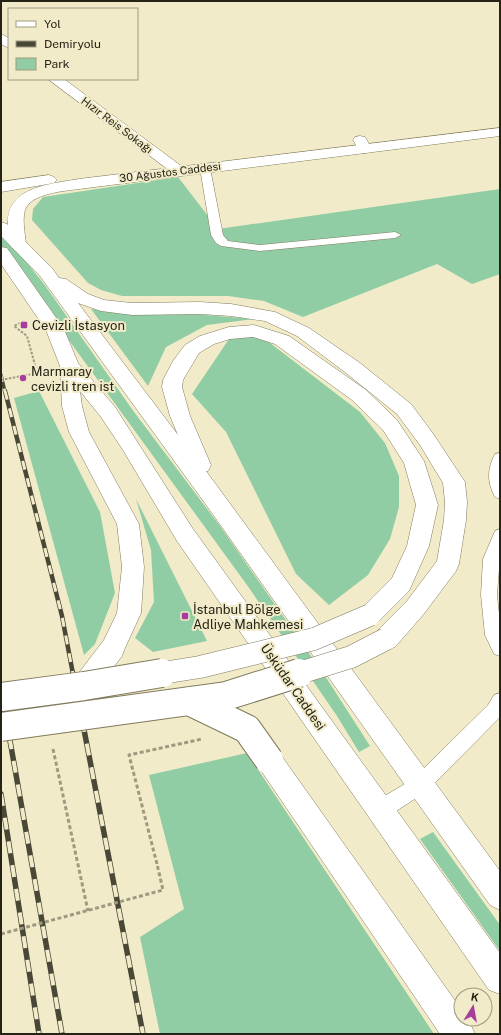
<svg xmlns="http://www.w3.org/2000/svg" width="501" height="1035" viewBox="0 0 501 1035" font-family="'Public Sans',sans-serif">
<rect width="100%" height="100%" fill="#f1ebc9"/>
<path fill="#91cda4" d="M178,177L218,229L500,189V274L472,284L437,264L303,317L264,301L228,296H122L101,290L88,283L32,220L33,209L43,197Z
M1,231L44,284L134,412L220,526L327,679L370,746L359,752L337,716L247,585L1,247Z
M91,309L135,314H193L254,319L207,325L166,347L148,386Z
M261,336L360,412L385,443L399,476V507L390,539L368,575L329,605L296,574L226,432L192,394L229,339Z
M39,391L100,512L115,593L95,644L84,655L14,398Z
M136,499L207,641L153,652L135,638L154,602L151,550Z
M247,753L434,1034H160L140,937L184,909L149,775Z
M433,832L500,925V951L420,839Z"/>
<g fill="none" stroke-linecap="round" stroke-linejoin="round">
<g stroke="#817b5c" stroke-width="1">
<path id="service" d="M205,165L210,168L223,235L228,241L260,245L395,232L401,235L395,238L260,251L221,246L216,243L211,235L200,168Z
M500,453V499L495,497C487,482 487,469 495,454Z
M500,529V556L497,595L500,623V656L494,654L485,635L481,595L483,559L495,531Z
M500,693V717L427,791L387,817L380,819L373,817L371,810L373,803L413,779L488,705L494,695Z"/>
</g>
<g stroke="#817b5c" stroke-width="1">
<path id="minor" d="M1,34L9,38V48L1,44Z
M48,79H64L184,168L187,171L184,174L179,176L174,174Z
M360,136L365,137L372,149L370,152L365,153L360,152L353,140L355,137Z"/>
</g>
<g stroke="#817b5c" stroke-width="1">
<path id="tertiary" d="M500,128V136L79,189C65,191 31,193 25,210C22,221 25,233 26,244L24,248L18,249L12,248C8,241 8,231 8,223C7,186 52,184 79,179Z
M49,175L54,177L57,180L54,183L1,192V182Z"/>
</g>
<g stroke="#817b5c" stroke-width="1">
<path id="primary" d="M1,222L7,224L52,268L59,278L66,279L88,294L104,300L132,303L200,302L231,304L275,312L309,328L360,363L411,404L434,435L465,482L467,502L466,520L459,564L456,571L423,615L395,647L386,650L377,647L374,639L377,631L407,601L437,561L444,520L445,502L443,483L420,445L397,414L346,373L297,336L265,321L231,316L200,314L132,315L101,311L78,303L178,435L170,416L162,387L163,380L173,361L185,345L200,336L229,327L254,325L289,336L366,390L397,420L424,461L438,505L429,546L409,591L378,622L370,625L362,622L358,615L362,608L392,578L407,546L416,505L404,463L383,430L352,400L275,344L253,337L230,339L214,344L199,353L183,380L182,387L190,416L211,465L208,471H206L500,871V910L490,905L207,506L40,276L1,236Z
M1,247L7,248L64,329L78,363L115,407L193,529L500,953V994L489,990L177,541L123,450L101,417L80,391L82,406L89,432L139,524L144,567L141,613L125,648L122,656L93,694L84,697L75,694L71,686L75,678L104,640L117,613L122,567L117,524L69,432L62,406L60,366L46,330L1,264Z
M269,747L278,751L461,1009V1019H468L475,1034H440L260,769L256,760L260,751Z"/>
</g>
<path stroke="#9e9a80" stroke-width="2" stroke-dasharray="2.5 1.5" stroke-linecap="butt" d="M24,321L14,326L27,336L35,365"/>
<path stroke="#9e9a80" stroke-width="3" stroke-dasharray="4 2.5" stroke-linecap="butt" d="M53,749L88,911
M157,864L129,755L202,739"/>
<use href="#service" fill="#fff" fill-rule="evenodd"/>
<use href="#minor" fill="#fff" fill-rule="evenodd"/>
<use href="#tertiary" fill="#fff" fill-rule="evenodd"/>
<use href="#primary" fill="#fff" fill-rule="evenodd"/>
<g stroke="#494736" stroke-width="3.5">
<path id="rail-far2" d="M1,375L5,392"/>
</g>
<g stroke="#494736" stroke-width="4.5">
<path id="rail-far1" d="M5,391L62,616L73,674"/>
</g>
<g stroke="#494736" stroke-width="5.5">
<path id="rail" d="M73,673L143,1034
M1,690L62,1034
M1,794L39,1034"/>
</g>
<use href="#rail-far2" stroke="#f1ebc9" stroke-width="2.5" stroke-dasharray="7" stroke-linecap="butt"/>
<use href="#rail-far1" stroke="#f1ebc9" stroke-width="3" stroke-dasharray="9" stroke-linecap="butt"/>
<use href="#rail" stroke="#f1ebc9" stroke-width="4" stroke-dasharray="12" stroke-linecap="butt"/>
<g stroke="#817b5c" stroke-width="23" stroke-linecap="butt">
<path id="primary-bridge-far1" d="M156,674L200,667L314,639L370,615
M296,674L351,657L386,639"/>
</g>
<g stroke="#817b5c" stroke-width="30" stroke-linecap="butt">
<path id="primary-bridge" d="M1,697L84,686L162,673
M189,701L247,729L269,760
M1,727L226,696L299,673"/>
</g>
<path stroke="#9e9a80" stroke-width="2" stroke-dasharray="2.5 1.5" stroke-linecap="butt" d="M1,380L37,373L35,365"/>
<path stroke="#9e9a80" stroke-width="3" stroke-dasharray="4 2.5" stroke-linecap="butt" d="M1,934L163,890L157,864"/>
<use href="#primary-bridge-far1" stroke="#fff" stroke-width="22"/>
<use href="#primary-bridge" stroke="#fff" stroke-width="28"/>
</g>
<g fill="#a83d9d" stroke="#f1ebc9" stroke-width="1.5">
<rect x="20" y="321" width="8" height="8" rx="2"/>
<circle cx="23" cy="378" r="4"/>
<rect x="181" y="612" width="8" height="8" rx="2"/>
</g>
<g text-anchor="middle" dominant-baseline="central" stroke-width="4" stroke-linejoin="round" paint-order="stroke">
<g font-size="11" fill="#262417" stroke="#f1ebc9">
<text transform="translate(117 125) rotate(37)">Hızır Reis Sokağı</text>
<text transform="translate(170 172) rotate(-7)">30 Ağustos Caddesi</text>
</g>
<g font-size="13" fill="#262417" stroke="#f1ebc9" text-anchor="start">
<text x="32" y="325">Cevizli İstasyon</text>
<text x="31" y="371">Marmaray<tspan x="31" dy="15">cevizli tren ist</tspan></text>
<text x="193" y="609">İstanbul Bölge<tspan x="193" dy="15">Adliye Mahkemesi</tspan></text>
</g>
<g font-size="13" fill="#262417" stroke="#f1ebc9">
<text transform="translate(293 687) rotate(55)">Üsküdar Caddesi</text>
</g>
</g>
<rect width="501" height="1035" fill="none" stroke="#262417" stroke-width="4"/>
<rect x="8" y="8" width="130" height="72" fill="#f1ebc9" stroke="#a09b82"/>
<rect x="16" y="21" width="20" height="6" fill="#ffffff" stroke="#a09b82"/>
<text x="44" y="28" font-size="12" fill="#262417">Yol</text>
<rect x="16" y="41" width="20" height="6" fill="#494736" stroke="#a09b82"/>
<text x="44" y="48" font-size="12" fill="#262417">Demiryolu</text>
<rect x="16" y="58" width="20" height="12" fill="#91cda4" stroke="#a09b82"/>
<text x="44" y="68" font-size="12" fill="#262417">Park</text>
<g transform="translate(473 1007) rotate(11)"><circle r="19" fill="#f1ebc9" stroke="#a09b82"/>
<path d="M0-3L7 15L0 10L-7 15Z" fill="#a83d9d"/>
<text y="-6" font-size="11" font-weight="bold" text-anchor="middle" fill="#262417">K</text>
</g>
</svg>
